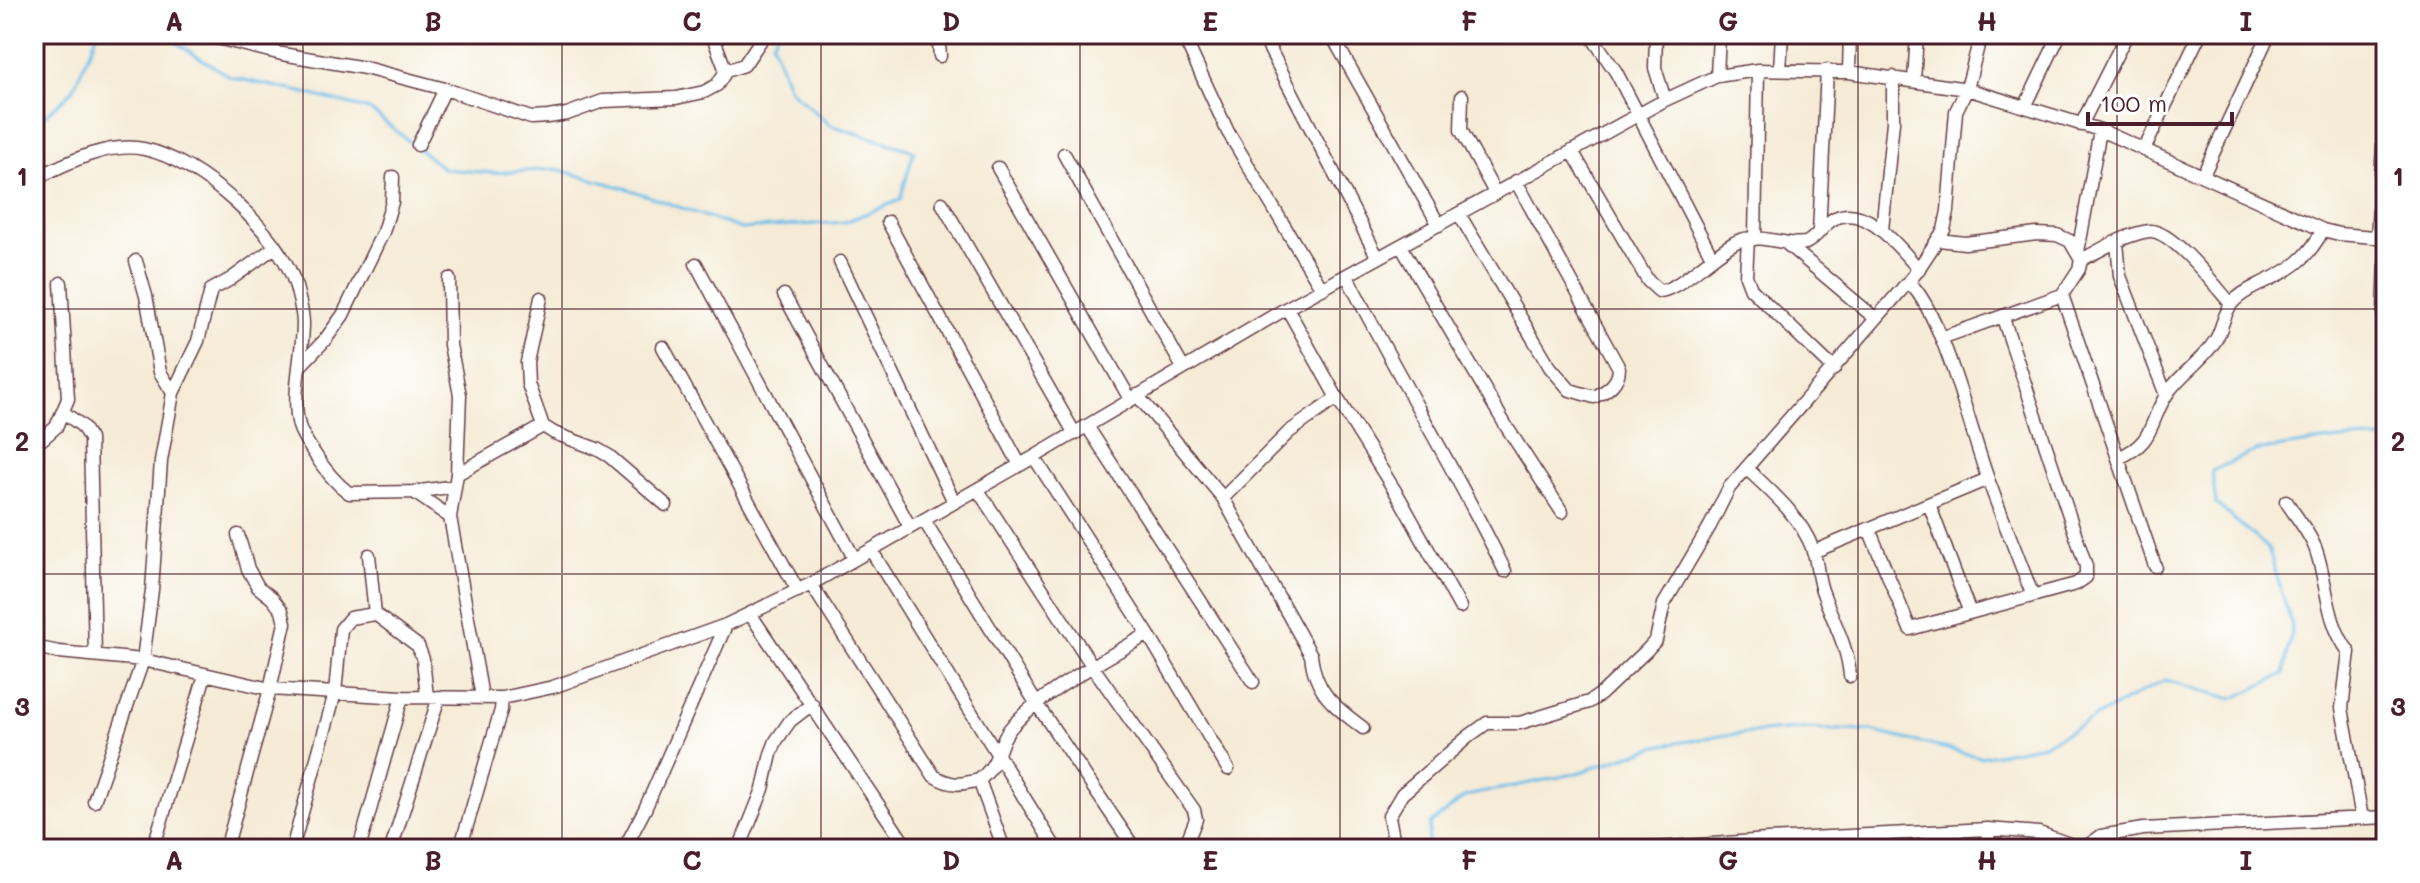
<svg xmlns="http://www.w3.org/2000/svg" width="2420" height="883" viewBox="0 0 2420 883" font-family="Mali,sans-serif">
<rect width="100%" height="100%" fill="#fff"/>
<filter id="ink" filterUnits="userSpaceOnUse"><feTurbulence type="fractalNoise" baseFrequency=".0125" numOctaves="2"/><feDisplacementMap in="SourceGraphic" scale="16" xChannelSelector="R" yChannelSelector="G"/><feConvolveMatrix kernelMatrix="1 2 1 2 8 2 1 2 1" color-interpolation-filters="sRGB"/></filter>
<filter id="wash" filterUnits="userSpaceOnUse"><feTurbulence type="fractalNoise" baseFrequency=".006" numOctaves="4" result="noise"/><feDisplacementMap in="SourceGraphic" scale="32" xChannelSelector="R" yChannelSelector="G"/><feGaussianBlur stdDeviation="1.8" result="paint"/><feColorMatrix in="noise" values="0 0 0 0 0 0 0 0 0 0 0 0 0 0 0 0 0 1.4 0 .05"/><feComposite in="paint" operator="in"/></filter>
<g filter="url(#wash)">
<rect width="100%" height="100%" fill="#f5ebd6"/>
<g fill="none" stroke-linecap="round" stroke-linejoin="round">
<path stroke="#6dbde8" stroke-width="3" d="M148,34L171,39L230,77L301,92L370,110L444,169L493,173L556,169L628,189L741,229L845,222L900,200L914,151L830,125L789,89L772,42L777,34
M34,126L73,90L97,34
M1427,849L1430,824L1466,796L1574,774L1658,746L1726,735L1798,729L1871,731L1981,757L2043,745L2165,680L2233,699L2284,674L2292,626L2268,548L2216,504L2212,471L2255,451L2330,440L2386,439"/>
</g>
</g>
<g filter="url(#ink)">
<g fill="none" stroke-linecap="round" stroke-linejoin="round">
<g stroke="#643e45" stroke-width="15">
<path id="minor" d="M201,34L282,54L365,68L445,89
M938,34L940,56
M1166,34L1184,40L1189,48L1228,132L1322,289
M1262,34L1378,258
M1331,34L1439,225
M1590,34L1616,72L1712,257
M1656,34L1655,68L1665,100
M1780,70L1782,34
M726,71L744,65L765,34
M1849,72L1850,34
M1717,76L1719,34
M1914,81L1917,34
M1462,96L1461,130L1495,193
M2025,107L2060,34
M2081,125L2127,34
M418,145L445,89L531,118L548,117L567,114L603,101L676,98L704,92L717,85L726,71L712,34
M2144,150L2200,34
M1572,151L1648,281L1659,291C1680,290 1715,251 1738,241C1760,232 1784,247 1806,243C1818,237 1823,224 1835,218C1868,203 1900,250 1919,269
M1064,154L1183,368
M998,168L1130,399
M2203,175L2269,34
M34,179C65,164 108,141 144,149C199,160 281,233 296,287C299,299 303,312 303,323C303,354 291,397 299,426C302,436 308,444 314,453C324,469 334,482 349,493L414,492L455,486
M942,203L1075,434
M1459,214L1550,367L1570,390L1594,397C1607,391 1619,383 1619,368L1516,181
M888,222L1020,465
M1882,230L1893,122V77
M1819,232L1827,70
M2377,237L2386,100
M1748,239L1746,276L1751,289L1834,369
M1755,239L1758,70
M1939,240L1965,243L2037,234L2057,235L2070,241L2081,260L2079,269L2062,295L2155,566
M2117,242L2120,276L2166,395
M1787,244L1876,319
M1401,246L1506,426L1562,512
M2078,252L2100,130
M2081,260C2101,250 2126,234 2149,231C2172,229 2216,287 2231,304
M136,261L146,296L160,372L173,393
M840,262L954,502
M696,264L854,558
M1347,276C1397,376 1456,470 1505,571
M449,279L450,345L460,395L457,474L450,517L482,697
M1909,282C1944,316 1970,430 1988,479C2002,518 2018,556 2032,594
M784,295L910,527
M541,298L527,362L528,384L543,426L554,433L597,449L609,456L666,505
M1287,308L1337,398L1400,499L1460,607
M2383,336L2386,259
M1941,338L2062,295
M663,347L798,591
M300,366L325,340L343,315L383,232L392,202L393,177
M1137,395L1223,498L1311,655C1315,693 1335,707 1363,728
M63,412L82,426L90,439L95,655
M1087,426L1253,682
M34,442H39L56,427L68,399L61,283
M1034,457L1148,634L1228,769
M2118,458C2157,442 2148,420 2169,391C2182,373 2203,360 2215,341C2223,329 2223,313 2233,302C2242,292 2253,288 2264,282C2293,269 2308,258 2323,230
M1746,468C1772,492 1801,517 1813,550C1818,564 1817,579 1823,593C1833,621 1848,647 1850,676
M457,474L543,426
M978,490L1093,667L1194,810L1196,819L1184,849
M414,492L450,517
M1223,498L1289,432L1337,398
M2286,501C2296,517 2310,533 2316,550C2328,585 2326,622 2349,652L2342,708L2362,818
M1929,504L1970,613
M924,520L1036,703L1135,849
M1869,529L1910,629L2076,584L2086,577V566L2003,318
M871,550L1056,849
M1813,552L1988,479
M369,555L375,614L418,646L423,659L427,697
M811,584L934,776C951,786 960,785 979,780
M751,615L908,849
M34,647L59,652L143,660L270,689L402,697L502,698L553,687L726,625L811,584L1034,457L1287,308L1665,100L1717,76L1758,70L1849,72L1967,89L2100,130L2323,230L2339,234L2386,238
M94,801L143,660L152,590L161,461L173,393L198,341L211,290L231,279L275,247
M1988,829L1989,849
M153,849L205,675
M226,849L270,689L285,623L282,611L272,598L258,587L248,569L238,535
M292,849L335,693L341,629L350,618L375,614
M359,849L402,697
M391,849L439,697
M460,849L501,710L502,698
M624,849L645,809L726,625
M739,849L763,789L771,754L776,741L790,721L812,704
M1004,849L979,780C1003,761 996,742 1014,724C1047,689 1106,659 1148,634
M1395,849L1389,816L1402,794L1469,736L1487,723H1520L1589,702L1601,694L1646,651L1656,640L1664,604L1710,526L1729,488L1915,274L1944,230L1948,211L1956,111L1967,89L1981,34
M1645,849L1767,840L1988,829L2039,833L2083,849
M1934,849V832
M2083,849L2101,836L2143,829L2386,817"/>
</g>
<use href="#minor" stroke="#fff" stroke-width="12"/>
</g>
</g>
<path fill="none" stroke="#4a1f2b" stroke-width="2" stroke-opacity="0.55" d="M303,34V849M562,34V849M821,34V849M1080,34V849M1340,34V849M1599,34V849M1858,34V849M2117,34V849M34,309H2386M34,574H2386"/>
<rect width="2420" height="883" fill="none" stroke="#fff" stroke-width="88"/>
<path d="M2088 112v12h144v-12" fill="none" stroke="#4a1f2b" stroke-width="4"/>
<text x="2100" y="112" font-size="24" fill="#4a1f2b" stroke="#ffffff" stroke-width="6" paint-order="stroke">100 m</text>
<rect x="44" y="44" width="2332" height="795" fill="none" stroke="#4a1f2b" stroke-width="3"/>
<g font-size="26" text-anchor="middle" font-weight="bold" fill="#4a1f2b">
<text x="174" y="31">A</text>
<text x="433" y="31">B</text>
<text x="692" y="31">C</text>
<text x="951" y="31">D</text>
<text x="1210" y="31">E</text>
<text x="1469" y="31">F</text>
<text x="1728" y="31">G</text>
<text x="1987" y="31">H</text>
<text x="2246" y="31">I</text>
<text x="22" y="186">1</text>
<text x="2398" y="186">1</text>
<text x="22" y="451">2</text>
<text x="2398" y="451">2</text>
<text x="22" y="716">3</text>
<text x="2398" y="716">3</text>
<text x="174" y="870">A</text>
<text x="433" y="870">B</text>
<text x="692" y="870">C</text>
<text x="951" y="870">D</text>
<text x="1210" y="870">E</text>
<text x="1469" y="870">F</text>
<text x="1728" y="870">G</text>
<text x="1987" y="870">H</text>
<text x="2246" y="870">I</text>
</g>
</svg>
